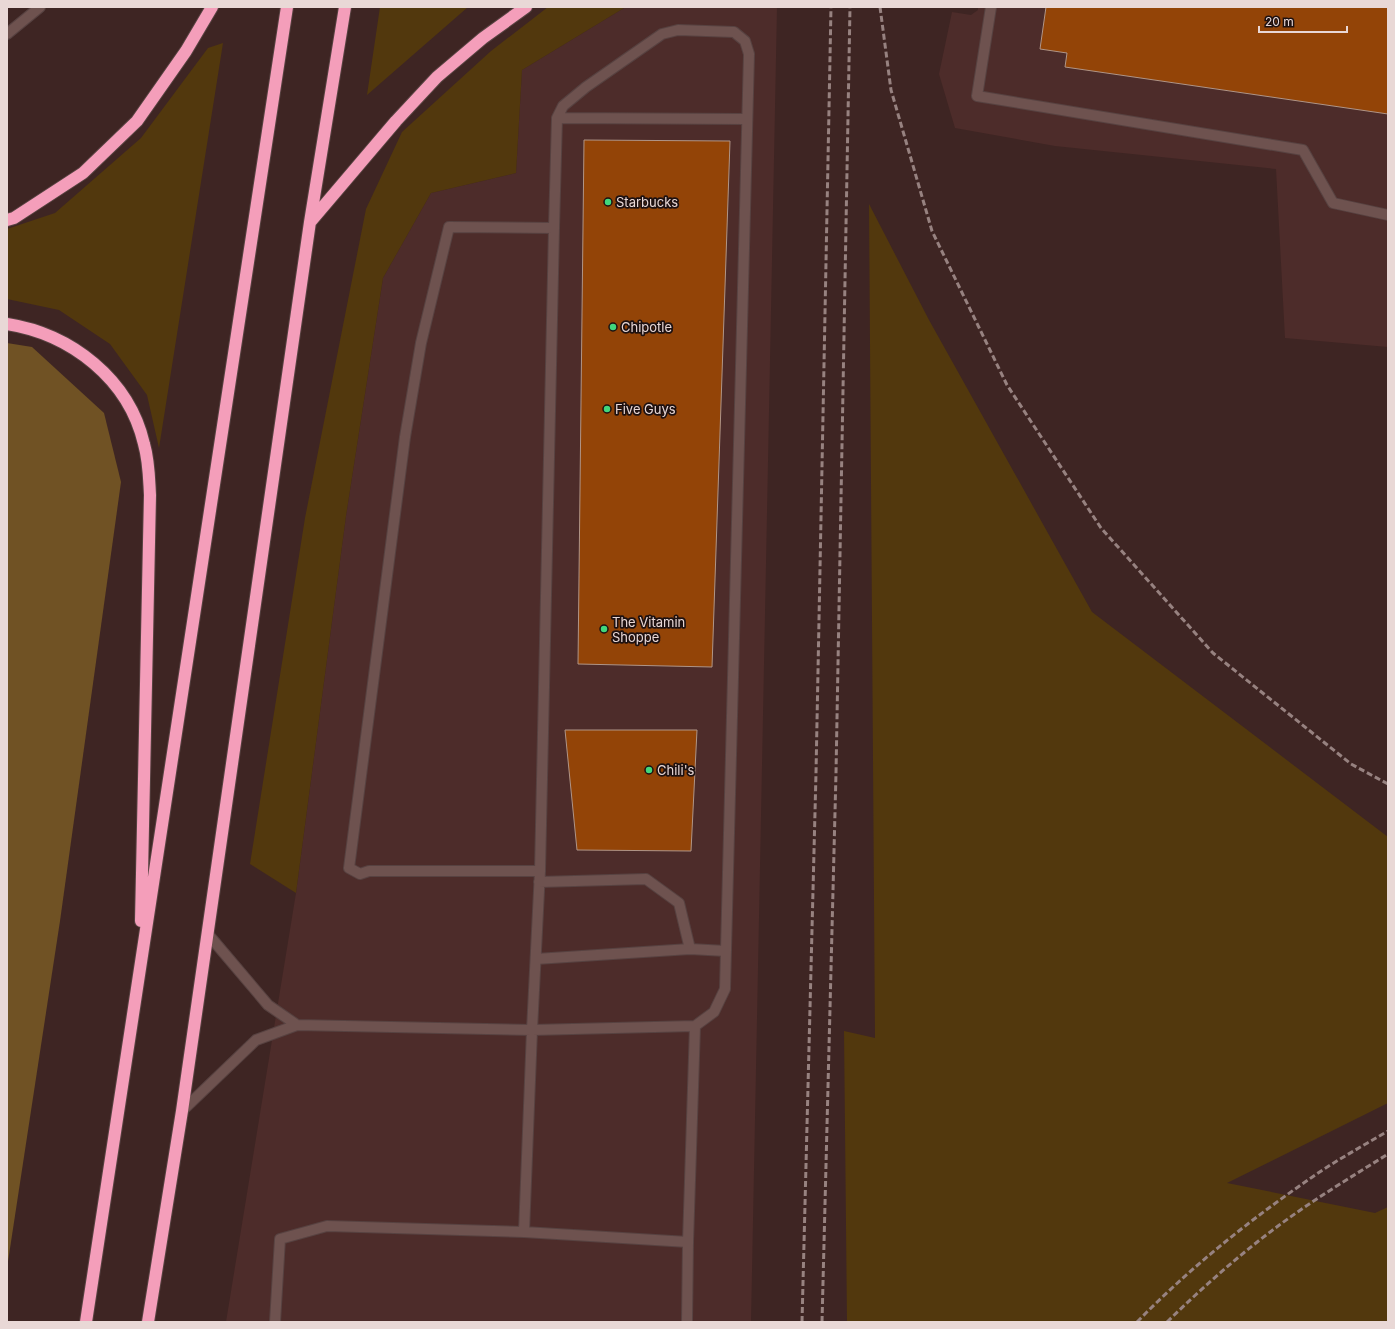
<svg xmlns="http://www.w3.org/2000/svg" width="1395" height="1329" viewBox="0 0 1395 1329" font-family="Inter,sans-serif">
<rect width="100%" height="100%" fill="#3e2523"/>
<path fill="#4d2c2a" d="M629,7H777L751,1322H226L296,893L346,516L383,278L431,193L516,173L522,70L624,8Z
M978,7H1388V347L1285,338L1276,169L1055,146L955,128L939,74L952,12L971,15L978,10Z"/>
<path fill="#52380d" d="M380,7H468L367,95Z
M548,7H629L624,8L522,70L516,173L431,193L383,278L346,516L296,893L250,864L305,518L366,209L402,132L491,51Z
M223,43L159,448L147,395L110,344L59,310L7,299V229L55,213L141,138L208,48Z
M869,204L929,320L1092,612L1388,837V1103L1227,1183L1375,1213L1388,1207V1322H847L844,1031L875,1038Z"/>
<path fill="#705224" d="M7,343L32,347L104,413L121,482L60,921L7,1268Z"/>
<path fill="#934407" stroke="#b09587" d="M1046,7H1388V114L1065,67L1067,53L1040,49Z
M584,140L730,141L712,667L578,664Z
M565,730H697L691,851L577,850Z"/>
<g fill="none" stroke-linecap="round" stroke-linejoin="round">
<g stroke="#574241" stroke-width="12">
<path id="lane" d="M991,7L977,96L1303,150L1333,203L1388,215
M7,34L40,7
M557,118L747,119
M540,871L554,228
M539,882L646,879L679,903L690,949
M536,959L690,949L726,951
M297,1025L532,1030L540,871H369L360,874L349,868L405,437L421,343L449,227L554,228L557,118L563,106L586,87L662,34L678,30L734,32L745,41L749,54L725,989L714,1012L695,1026L532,1030L524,1232
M182,1111L256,1040L297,1025L268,1005L207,933
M688,1242L695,1026
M275,1322L280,1239L327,1226L524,1232L688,1242L687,1322"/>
</g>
<g stroke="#574241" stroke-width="14">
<path id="highway" d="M7,220L14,218L83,173L137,121L186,51L212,7
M311,221L396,121L437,77L483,38L526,7
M7,324C71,334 129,379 144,444C149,461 149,478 150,495L141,921
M86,1322L287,7
M148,1322L182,1111L310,222L345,7"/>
</g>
<use href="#lane" stroke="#6e524f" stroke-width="10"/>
<use href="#highway" stroke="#f49eba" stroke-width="12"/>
<path stroke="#978280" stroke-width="3" stroke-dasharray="6 3" stroke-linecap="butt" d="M880,7L891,90L932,231L1007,385L1101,528L1213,653L1351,764L1388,784
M802,1322L816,773L831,7
M822,1322L836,773L850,7
M1137,1322C1189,1269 1247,1222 1308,1180C1333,1162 1361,1147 1388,1131
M1167,1322C1202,1288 1239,1255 1278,1226C1313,1200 1351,1177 1388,1154"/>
</g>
<g fill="#41d77c" stroke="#1d1111" stroke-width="1.5">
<circle cx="608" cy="202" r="4"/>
<circle cx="613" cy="327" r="4"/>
<circle cx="607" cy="409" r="4"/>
<circle cx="604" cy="629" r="4"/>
<circle cx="649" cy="770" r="4"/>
</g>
<g text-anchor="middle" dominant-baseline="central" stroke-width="3.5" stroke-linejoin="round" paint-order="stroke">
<g font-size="13" fill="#e9d8d6" stroke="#1d1111" text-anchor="start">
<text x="616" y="202">Starbucks</text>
<text x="621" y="327">Chipotle</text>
<text x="615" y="409">Five Guys</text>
<text x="612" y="622">The Vitamin<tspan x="612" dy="15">Shoppe</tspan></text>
<text x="657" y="770">Chili's</text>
</g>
</g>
<rect width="1395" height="1329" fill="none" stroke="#e9d8d6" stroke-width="16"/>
<path d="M1259 26v6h88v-6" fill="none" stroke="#e9d8d6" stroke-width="2"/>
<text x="1265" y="26" font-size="12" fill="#e9d8d6" stroke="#1d1111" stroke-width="3" paint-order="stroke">20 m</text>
</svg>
